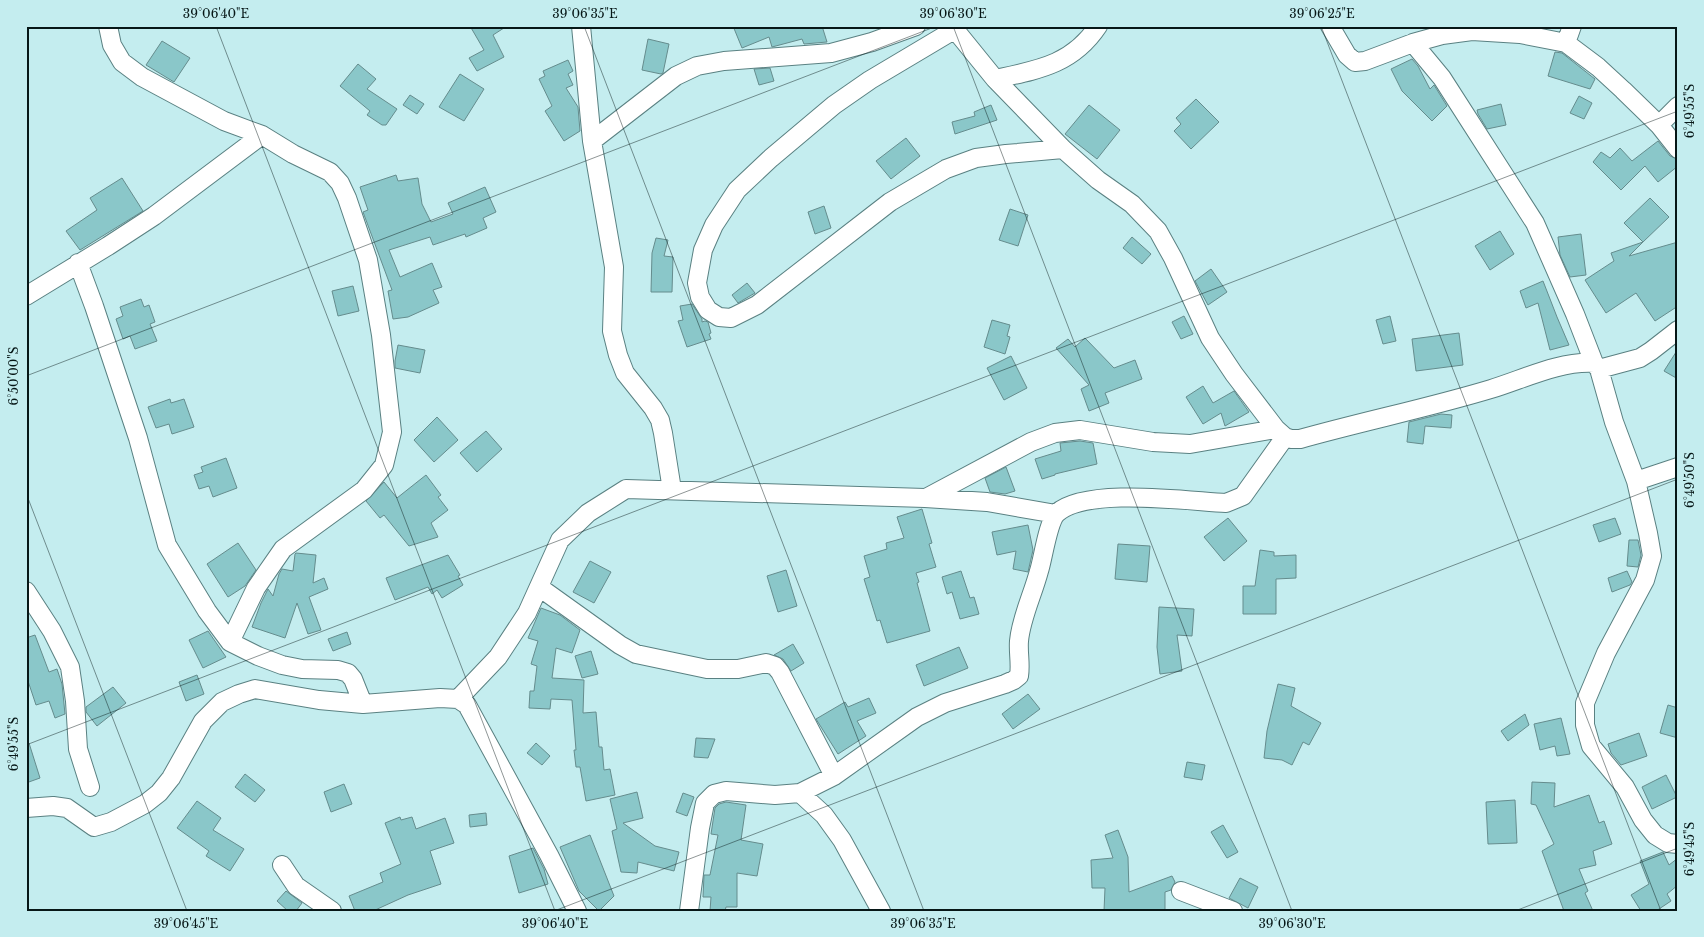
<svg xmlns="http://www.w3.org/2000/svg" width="1704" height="937" viewBox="0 0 1704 937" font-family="'Libre Baskerville',serif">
<rect width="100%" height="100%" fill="#c4edef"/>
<path fill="#8ac7c9" stroke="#658c8d" d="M470,26H507L493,35L504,57L477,71L469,58L484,50Z
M733,26H822L827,42L804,44L802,39L772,47L769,37L742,48Z
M648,39L669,44L663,73L661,74L642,70Z
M162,41L190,58L174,82L146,65Z
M1555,52L1562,53L1595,79L1590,89L1548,76Z
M1412,59L1418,66L1430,89L1434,85L1447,106L1432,121L1402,91L1391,69Z
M568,60L573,71L568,74L573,85L566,88L578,107L580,131L564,141L545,111L552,106L539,79L545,76L543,71Z
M358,64L376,79L367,89L397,109L386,125H382L367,115L370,111L340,86Z
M770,68L774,81L759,85L754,69Z
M460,74L484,89L464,121L439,107Z
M410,95L424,104L417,114L403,105Z
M1579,96L1592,103L1584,119L1570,113Z
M1196,99L1219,122L1191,149L1174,131L1181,124L1176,118Z
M1501,104L1506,125L1487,129L1478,114L1477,110Z
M991,105L997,120L955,134L952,122L975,116L974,112Z
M1089,105L1120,130L1097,159L1065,134Z
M906,138L920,156L891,179L876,161Z
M1658,141L1670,156L1678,159V166L1658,182L1645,166L1621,190L1593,162L1601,152L1610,158L1620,148L1632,161Z
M396,175L398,181L418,178L422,204L431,222L453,214L448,203L485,187L496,212L483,218L487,228L466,237L465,234L433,245L430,237L389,250L400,277L432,263L442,287L433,290L439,303L408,317L393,319L388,291L392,290L363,212L368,210L360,187Z
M122,178L143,211L80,250L66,231L97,210L90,198Z
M1650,198L1669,217L1643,242L1624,223Z
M824,206L831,228L815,234L808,212Z
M1010,209L1028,215L1018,246L999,240Z
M1500,231L1514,254L1490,270L1475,246Z
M1581,234L1586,275L1570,277L1560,255L1558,237Z
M1132,237L1151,254L1142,264L1123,248Z
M656,238L668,240L664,256L673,257L672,292H651L652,253Z
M1643,242L1629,256L1678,242V306L1655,321L1636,293L1606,313L1585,280L1614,261L1611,253Z
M1211,269L1227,292L1208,305L1195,281Z
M1543,281L1557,317L1569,345L1550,350L1538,303L1526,308L1520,291Z
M747,283L755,293L738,303L732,295Z
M353,286L359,311L338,316L332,291Z
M141,299L144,307L149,305L155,322L150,324L157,341L135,349L130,336L123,339L116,319L123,316L120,307Z
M692,304L702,319V322L705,321L708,322L711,333L709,334L711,339L687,347L678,321L683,320L680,306Z
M1184,316L1193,334L1181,339L1172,322Z
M1390,316L1396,341L1383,344L1376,320Z
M992,320L1010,325L1007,336L1010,337L1005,354L984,347Z
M1459,333L1463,365L1416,371L1412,339Z
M1085,338L1114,368L1135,360L1142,379L1105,393L1109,403L1089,411L1081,389L1089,385L1056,348L1068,339L1075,347Z
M398,345L425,350L420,373L395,368V361Z
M1678,349V379L1664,371Z
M1011,356L1027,388L1004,400L987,368Z
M1203,386L1213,403L1234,391L1249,412L1225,426L1221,413L1203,424L1186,397Z
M170,399L171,403L184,399L194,427L172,434L169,424L156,428L148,407Z
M1441,414L1452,415L1451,428L1425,426L1423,444L1407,442L1409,422Z
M437,417L458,440L434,462L414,440Z
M486,431L502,449L477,472L460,453Z
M1080,441L1093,443L1097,464L1055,474V475L1042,479L1035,459L1061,451L1060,443Z
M226,458L237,488L213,497L209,486L199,489L194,475L203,472L201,467Z
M1006,467L1015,491L1005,494L990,492L985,478Z
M426,475L441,495L438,497L448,510L431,523L438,537L409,546L384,515L380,518L366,501L384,482L397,498Z
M922,509L932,543L929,544L936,567L916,573L919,582L917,583L930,631L887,643L880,620L877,621L864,579L870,577L864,556L887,549L886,543L904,538L897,517Z
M1228,518L1247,541L1224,561L1204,537Z
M1615,518L1621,534L1599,542L1593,525Z
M1028,525L1033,550L1028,572L1013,569L1016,551L997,555L992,532Z
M1629,540H1638L1641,555L1638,567L1627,566Z
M238,543L256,570L245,586L228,597L207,564Z
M1118,544L1150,546L1147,582L1115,579Z
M1260,550L1274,552V556L1296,555V578L1276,579V614H1243V586H1255Z
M296,553L316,555L313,583L324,578L328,589L309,597L321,630L308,634L297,603L285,638L252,627L261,603L268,589L273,596L279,574L282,569L293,571L295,554Z
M448,555L460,575L458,576L463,585L442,598L437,590L432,594L428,587L395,600L386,578Z
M590,561L611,572L594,603L573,592Z
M786,570L797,606L778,612L767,576Z
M961,571L970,598L974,597L979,614L960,619L952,592L947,594L942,577Z
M1627,571L1632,582L1630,585L1612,592L1608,578Z
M1159,607L1194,609L1192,636L1177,635L1182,671L1160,674L1157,647Z
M541,608L560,615L580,630L572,653L556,648L552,678L584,680L583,713L596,712L599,747H602L604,770L610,769L615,795L586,801L580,767H576L574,750H576L572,700L551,699L550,709L529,708L530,691H534L537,666L531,664L538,641L528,638Z
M208,631L226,657L203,668L189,640Z
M347,632L351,644L333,651L328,639Z
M35,635L49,672L57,669L62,684L65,714L55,718L49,701L36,705L26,675V638Z
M793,644L804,663L791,671L783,659L774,655Z
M959,647L968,668L924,686L916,665Z
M591,651L598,674L582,678L575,656Z
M197,675L204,694L186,701L179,682Z
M1278,684L1295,688L1291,706L1321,723L1309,745L1303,742L1292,765L1282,760L1264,758L1267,731Z
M113,687L126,703L97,726L86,712V707Z
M1028,694L1040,709L1013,729L1002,714Z
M869,698L876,713L857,721L866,736L838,754L816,719L845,702L848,707Z
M1668,705L1678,708V738L1660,733Z
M1525,714L1529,725L1508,741L1501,731Z
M1561,718L1570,754L1557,756L1555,746L1540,750L1534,724Z
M1639,733L1647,756L1621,765L1611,753L1608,744Z
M696,738L715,739L708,758L694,757Z
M26,743H29L40,778L26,783Z
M536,743L550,756L542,765L527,753Z
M1187,762L1205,765L1202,780L1184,777Z
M245,774L265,790L255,802L235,787Z
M1666,775L1677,797L1652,809L1642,787Z
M1532,782L1555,783L1554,807L1589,795L1599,823L1604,821L1612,844L1593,851L1596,865L1579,869L1588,891L1585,893L1593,911H1564L1542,851L1554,844L1536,805L1531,804Z
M344,784L352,804L331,812L324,792Z
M637,792L643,818L623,823L655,846L679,852L674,871L638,862L637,873L621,872L612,831L617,829L610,799Z
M683,793L694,797L687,816L676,812Z
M1515,800L1517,843L1488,844L1486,802Z
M197,801L221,818L213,830L244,849L230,871L206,856L209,851L177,828Z
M726,802L746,805L741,840L763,844L757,876L737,873V907H726L725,911H710L711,897H703L704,875H710L718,835L711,834L715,808L719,804Z
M486,813L487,825L470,827L469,815Z
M400,817L401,820L412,817L416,829L445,818L454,843L430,851L441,884L408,895L373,911H355L349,896L383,882L380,873L401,864L385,823Z
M1223,825L1238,852L1227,858L1211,832Z
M1118,830L1128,857L1129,892L1172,876L1175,882L1171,890L1165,892V911H1104L1105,888H1092L1091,860L1113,858L1105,835Z
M590,835L614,896L599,911L579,891L560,847Z
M533,848L544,869L548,884L519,893L509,856Z
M1663,852L1669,865L1678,858V885L1667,894L1671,901L1656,911H1641L1631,895L1649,884L1640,861Z
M1240,878L1258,887L1248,908L1229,898Z
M286,891L302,903L296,911H288L277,901Z"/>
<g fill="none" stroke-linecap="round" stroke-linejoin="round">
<g stroke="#5a8182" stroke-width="20">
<path id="minor" d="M108,26L112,45L122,62L142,77L224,121L262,135L293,154L330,172L340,183L347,198L368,260L381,335L392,432L384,465L364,490L283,549L256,588L230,642
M581,26L592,141L614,267L612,331L618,355L625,373L653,408L660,420L663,433L672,490
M952,26L995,79L1063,149L1098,180L1132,204L1158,231L1173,258L1210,338L1234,374L1276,429L1285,437L1291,439H1300C1364,421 1428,408 1491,389C1524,379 1559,361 1594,363L1599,369L1614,422L1636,481L1648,533L1652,556L1645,580L1606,653L1585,703V725L1591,746L1625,787L1643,820L1655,835L1668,843L1678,844
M1330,26L1347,55L1355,62L1365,61L1413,43L1442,35L1472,31L1520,34L1566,43L1598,67L1623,90L1659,125L1678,149
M954,30L870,80L834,105L771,158L737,190L714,225L703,250L697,283L700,297L708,310L719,317L731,318L757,305L890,202L946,169L976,158L1006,154L1063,149
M1413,43L1442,78L1535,223L1575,314L1594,363
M1566,43L1572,26
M995,79C1037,70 1072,65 1098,26
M1659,125L1678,106
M592,141L676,76L697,66L724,61L831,53L872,42L916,26
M78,263L94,306L138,438L167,545L207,611L230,642L258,656L282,665L302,669L338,670L348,673L353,679L363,704
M26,296L108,246L154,216L262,135
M1599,369L1640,358L1651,351L1678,330
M1636,481L1678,467
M926,498L1031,442L1055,433L1080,430L1153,442L1190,444L1276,429
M539,587L620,645L636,654L707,669H738L766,663L775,666L780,672L834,776
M26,591L52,631L70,667L75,701L78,749L90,787
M458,699L498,657L527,613L560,540L588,513L626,489L925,498L987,502L1056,514
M800,793L824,815L842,840L881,911
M26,808L53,806L67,808L94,827L111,822L145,804L159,793L171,778L203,721L222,702L239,694L255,689L319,700L363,704L440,698L458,699L467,705L549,855L577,911
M282,865L296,886L332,911
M1181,891L1233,911
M689,911L700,828L705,803L714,794L726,791L775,795L800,793L834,776L917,717L945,703L1005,684L1014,680L1019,676C1021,664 1018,653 1019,641C1021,618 1033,594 1039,571C1043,559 1048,521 1057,513C1086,487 1187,501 1226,503L1243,496L1285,437"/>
</g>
<use href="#minor" stroke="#fff" stroke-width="18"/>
</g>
<path fill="none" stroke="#071717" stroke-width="1" stroke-opacity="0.45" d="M216,26L555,911M584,26L924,911M953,26L1292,911M1321,26L1661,911M26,376L937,26M26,493L187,911M26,745L1678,111M554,911L1678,479M1515,911L1678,848"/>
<rect width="1704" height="937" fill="none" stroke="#c4edef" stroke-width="55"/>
<rect x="28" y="28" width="1648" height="882" fill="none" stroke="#071717" stroke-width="2"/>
<g font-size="12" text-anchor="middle" fill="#071717">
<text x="216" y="18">39°06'40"E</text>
<text x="585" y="18">39°06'35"E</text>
<text x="953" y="18">39°06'30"E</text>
<text x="1322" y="18">39°06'25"E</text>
<text transform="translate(1690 111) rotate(-90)" y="4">6°49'55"S</text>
<text transform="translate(14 376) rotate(-90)" y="4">6°50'00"S</text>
<text transform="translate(1690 480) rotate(-90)" y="4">6°49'50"S</text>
<text transform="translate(14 744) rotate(-90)" y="4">6°49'55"S</text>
<text transform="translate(1690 849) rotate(-90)" y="4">6°49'45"S</text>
<text x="186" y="928">39°06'45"E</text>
<text x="555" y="928">39°06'40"E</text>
<text x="923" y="928">39°06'35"E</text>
<text x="1292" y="928">39°06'30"E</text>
</g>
</svg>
